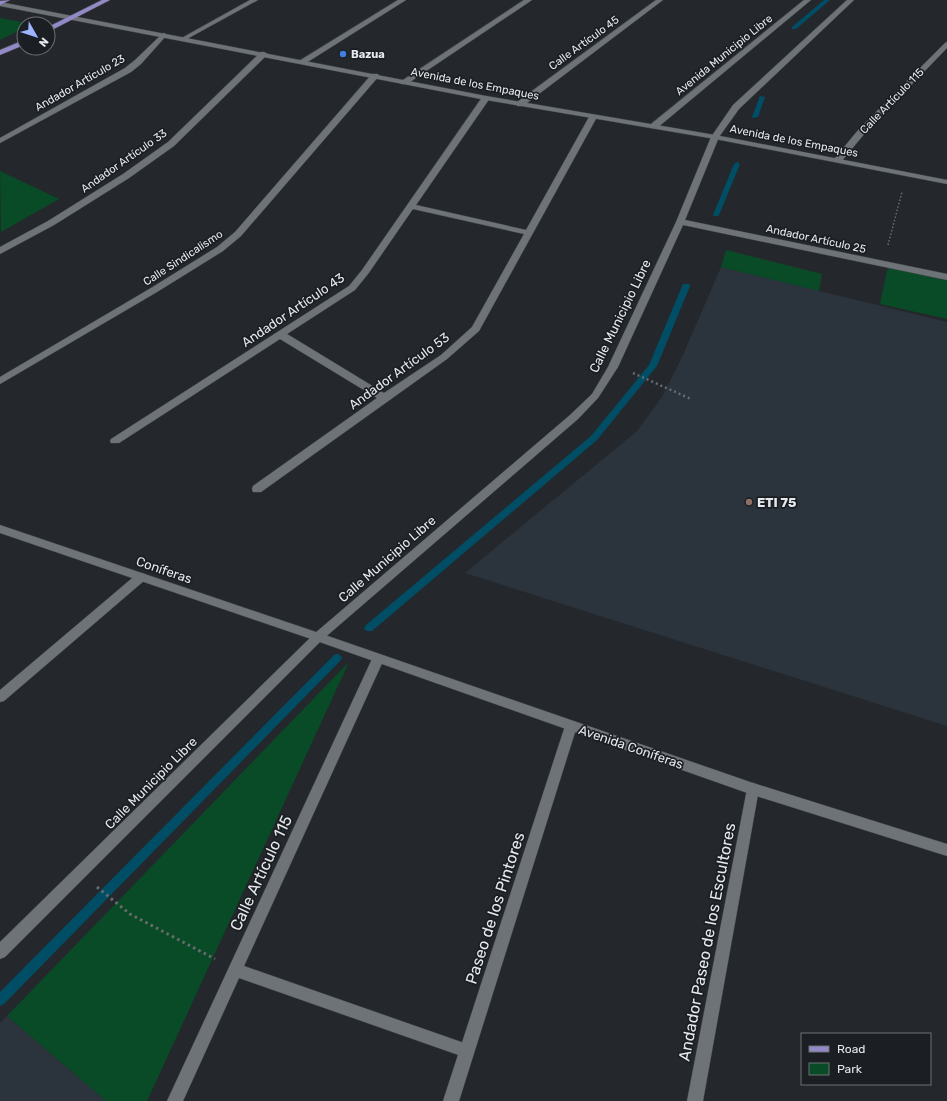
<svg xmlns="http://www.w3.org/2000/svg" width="947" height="1101" viewBox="0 0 947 1101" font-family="Rubik,sans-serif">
<rect width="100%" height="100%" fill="#24282c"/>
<path fill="#2b333c" d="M721,267L947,322V726L465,573L637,431L662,397L683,355Z
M7,1016L106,1101H0V1023Z"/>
<path fill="#094b26" d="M0,18L32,24H24V28L0,40Z
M0,171L59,199L1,232Z
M726,250L822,274L819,291L721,267Z
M888,266L947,277V319L880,304Z
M349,662L147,1101H106L7,1016Z"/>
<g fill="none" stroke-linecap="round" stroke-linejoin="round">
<path fill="#004e65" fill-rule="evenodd" d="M824,0H830L796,29H792V27Z
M760,96L765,97L758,117L753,118L752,117Z
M737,162L740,164L719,215L718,216H714L713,215L734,164Z
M683,284H689L690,286L657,366L597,440L372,631H366L364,628L366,625L591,436L649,365Z
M337,654L340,655L342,658L340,661L4,1004L0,1006V992L334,655Z"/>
<g stroke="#414548" stroke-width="1">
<path id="service" d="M164,33L167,35L166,36L141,64L131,72L0,143V138L125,68L135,60L162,34Z
M947,42V48L865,133L841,162H835V158L859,129L945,43Z
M261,52H264L268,54L174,146L129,178L54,225L0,254V247L48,221L123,174L168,142Z
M483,96H486L490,98L416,205L526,230L589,117L593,115L597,117L479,331L447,359L261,492H253L252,489L253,486L377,398L280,339L119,443H111L110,441L111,439L349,286L362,270ZM413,209L524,234L472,327L441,355L384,393L287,334L355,290L368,274Z
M141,573L145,574L147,577L145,580L4,701L0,702V690L137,574Z
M571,721L575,722L577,726L459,1101H443L565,726L567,722Z
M753,783L758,785L759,789L703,1101H687L747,789L748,785Z"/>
</g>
<g stroke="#414548" stroke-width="1">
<path id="minor" d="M250,0H258L185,40L180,39Z
M398,0H406L306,63H303L299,61Z
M524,0H532L407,84H401L400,82Z
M656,0H663L523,106H517V102Z
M804,0H811L657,128H651V124Z
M847,0H854L739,109L719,137L685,220L947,274V280L683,225L618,367L598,398L578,419L322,640L5,957L0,959V942L314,634L570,415L592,394L608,367L676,222L711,137L733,105Z
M372,74H378L379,76L241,236L223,251L157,292L0,384V377L151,288L217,247L235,232Z
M378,654L382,656L384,659L244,966L467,1044L472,1046L474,1051L472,1056L467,1058L239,978L183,1101H167L372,659L374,656Z"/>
</g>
<g stroke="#414548" stroke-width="1">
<path id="tertiary" d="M0,525L322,634L753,783L947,844V856L753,795L314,640L0,533Z"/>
</g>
<g stroke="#414548" stroke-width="1">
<path id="secondary" d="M0,2L486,96L715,135L947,180V184L715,139L486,100L0,6Z"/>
</g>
<g stroke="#414548" stroke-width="1">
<path id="primary" d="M10,0L0,5V1Z
M102,0H110L48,32V27Z
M24,40V45L0,55V50Z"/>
</g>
<path stroke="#686c6f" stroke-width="1.5" stroke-dasharray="1.5 2" stroke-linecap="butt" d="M888,245L902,192"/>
<path stroke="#686c6f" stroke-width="2.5" stroke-dasharray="2 3" stroke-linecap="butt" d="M633,373L691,399"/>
<path stroke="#686c6f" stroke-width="3" stroke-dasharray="2.5 3.5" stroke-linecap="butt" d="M97,887L130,914L215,959"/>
<use href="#service" fill="#6e7378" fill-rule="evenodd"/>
<use href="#minor" fill="#6e7378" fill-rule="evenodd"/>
<use href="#tertiary" fill="#6e7378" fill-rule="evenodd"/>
<use href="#secondary" fill="#6e7378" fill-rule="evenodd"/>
<use href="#primary" fill="#9389c7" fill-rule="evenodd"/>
</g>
<circle fill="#3f7fe0" stroke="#1b1f23" stroke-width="1.5" cx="343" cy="54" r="4"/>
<circle fill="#8d6e63" stroke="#1b1f23" stroke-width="1.5" cx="749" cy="502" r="4"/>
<g text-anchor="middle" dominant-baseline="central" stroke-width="3.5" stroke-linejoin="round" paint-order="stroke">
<g font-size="11" fill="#e6e9eb" stroke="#1b1f23">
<text transform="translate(584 43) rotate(-36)">Calle Artículo 45</text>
<text transform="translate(724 55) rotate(-39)">Avenida Municipio Libre</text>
<text transform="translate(80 83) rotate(-30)">Andador Artículo 23</text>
<text transform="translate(475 84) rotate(11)">Avenida de los Empaques</text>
<text transform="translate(892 101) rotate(-46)">Calle Artículo 115</text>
<text transform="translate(794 141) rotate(11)">Avenida de los Empaques</text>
<text transform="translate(124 161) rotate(-35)">Andador Artículo 33</text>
<text transform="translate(816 239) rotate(12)">Andador Artículo 25</text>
<text transform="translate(183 258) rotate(-33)">Calle Sindicalismo</text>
</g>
<g font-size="11" font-weight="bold" fill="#e6e9eb" stroke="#1b1f23" text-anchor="start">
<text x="351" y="54">Bazua</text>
</g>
<g font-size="13" fill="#e6e9eb" stroke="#1b1f23">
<text transform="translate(293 310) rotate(-34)">Andador Artículo 43</text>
<text transform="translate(620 316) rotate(-64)">Calle Municipio Libre</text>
<text transform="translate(399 371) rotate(-36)">Andador Artículo 53</text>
<text transform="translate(387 559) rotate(-41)">Calle Municipio Libre</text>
<text transform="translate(164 570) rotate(19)">Coníferas</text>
<text transform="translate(631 747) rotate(19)">Avenida Coníferas</text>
<text transform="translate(151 783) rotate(-45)">Calle Municipio Libre</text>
</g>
<g font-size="13" font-weight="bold" fill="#e6e9eb" stroke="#1b1f23" text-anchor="start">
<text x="757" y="502">ETI 75</text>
</g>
<g font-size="16" fill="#e6e9eb" stroke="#1b1f23">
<text transform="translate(261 873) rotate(-65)">Calle Artículo 115</text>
<text transform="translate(495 908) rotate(-72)">Paseo de los Pintores</text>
<text transform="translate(707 942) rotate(-79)">Andador Paseo de los Escultores</text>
</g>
</g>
<rect x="801" y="1033" width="130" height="52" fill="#1b1f23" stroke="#6c7073"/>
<rect x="809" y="1046" width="20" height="6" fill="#9389c7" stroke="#6c7073"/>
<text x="837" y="1053" font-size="12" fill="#e6e9eb">Road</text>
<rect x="809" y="1063" width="20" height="12" fill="#094b26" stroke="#6c7073"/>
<text x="837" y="1073" font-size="12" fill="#e6e9eb">Park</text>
<g transform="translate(36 36) rotate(129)"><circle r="19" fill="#1b1f23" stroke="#6c7073"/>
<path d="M0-3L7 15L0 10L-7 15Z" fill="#9eb4fd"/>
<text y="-6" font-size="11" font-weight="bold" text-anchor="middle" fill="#e6e9eb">N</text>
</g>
</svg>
